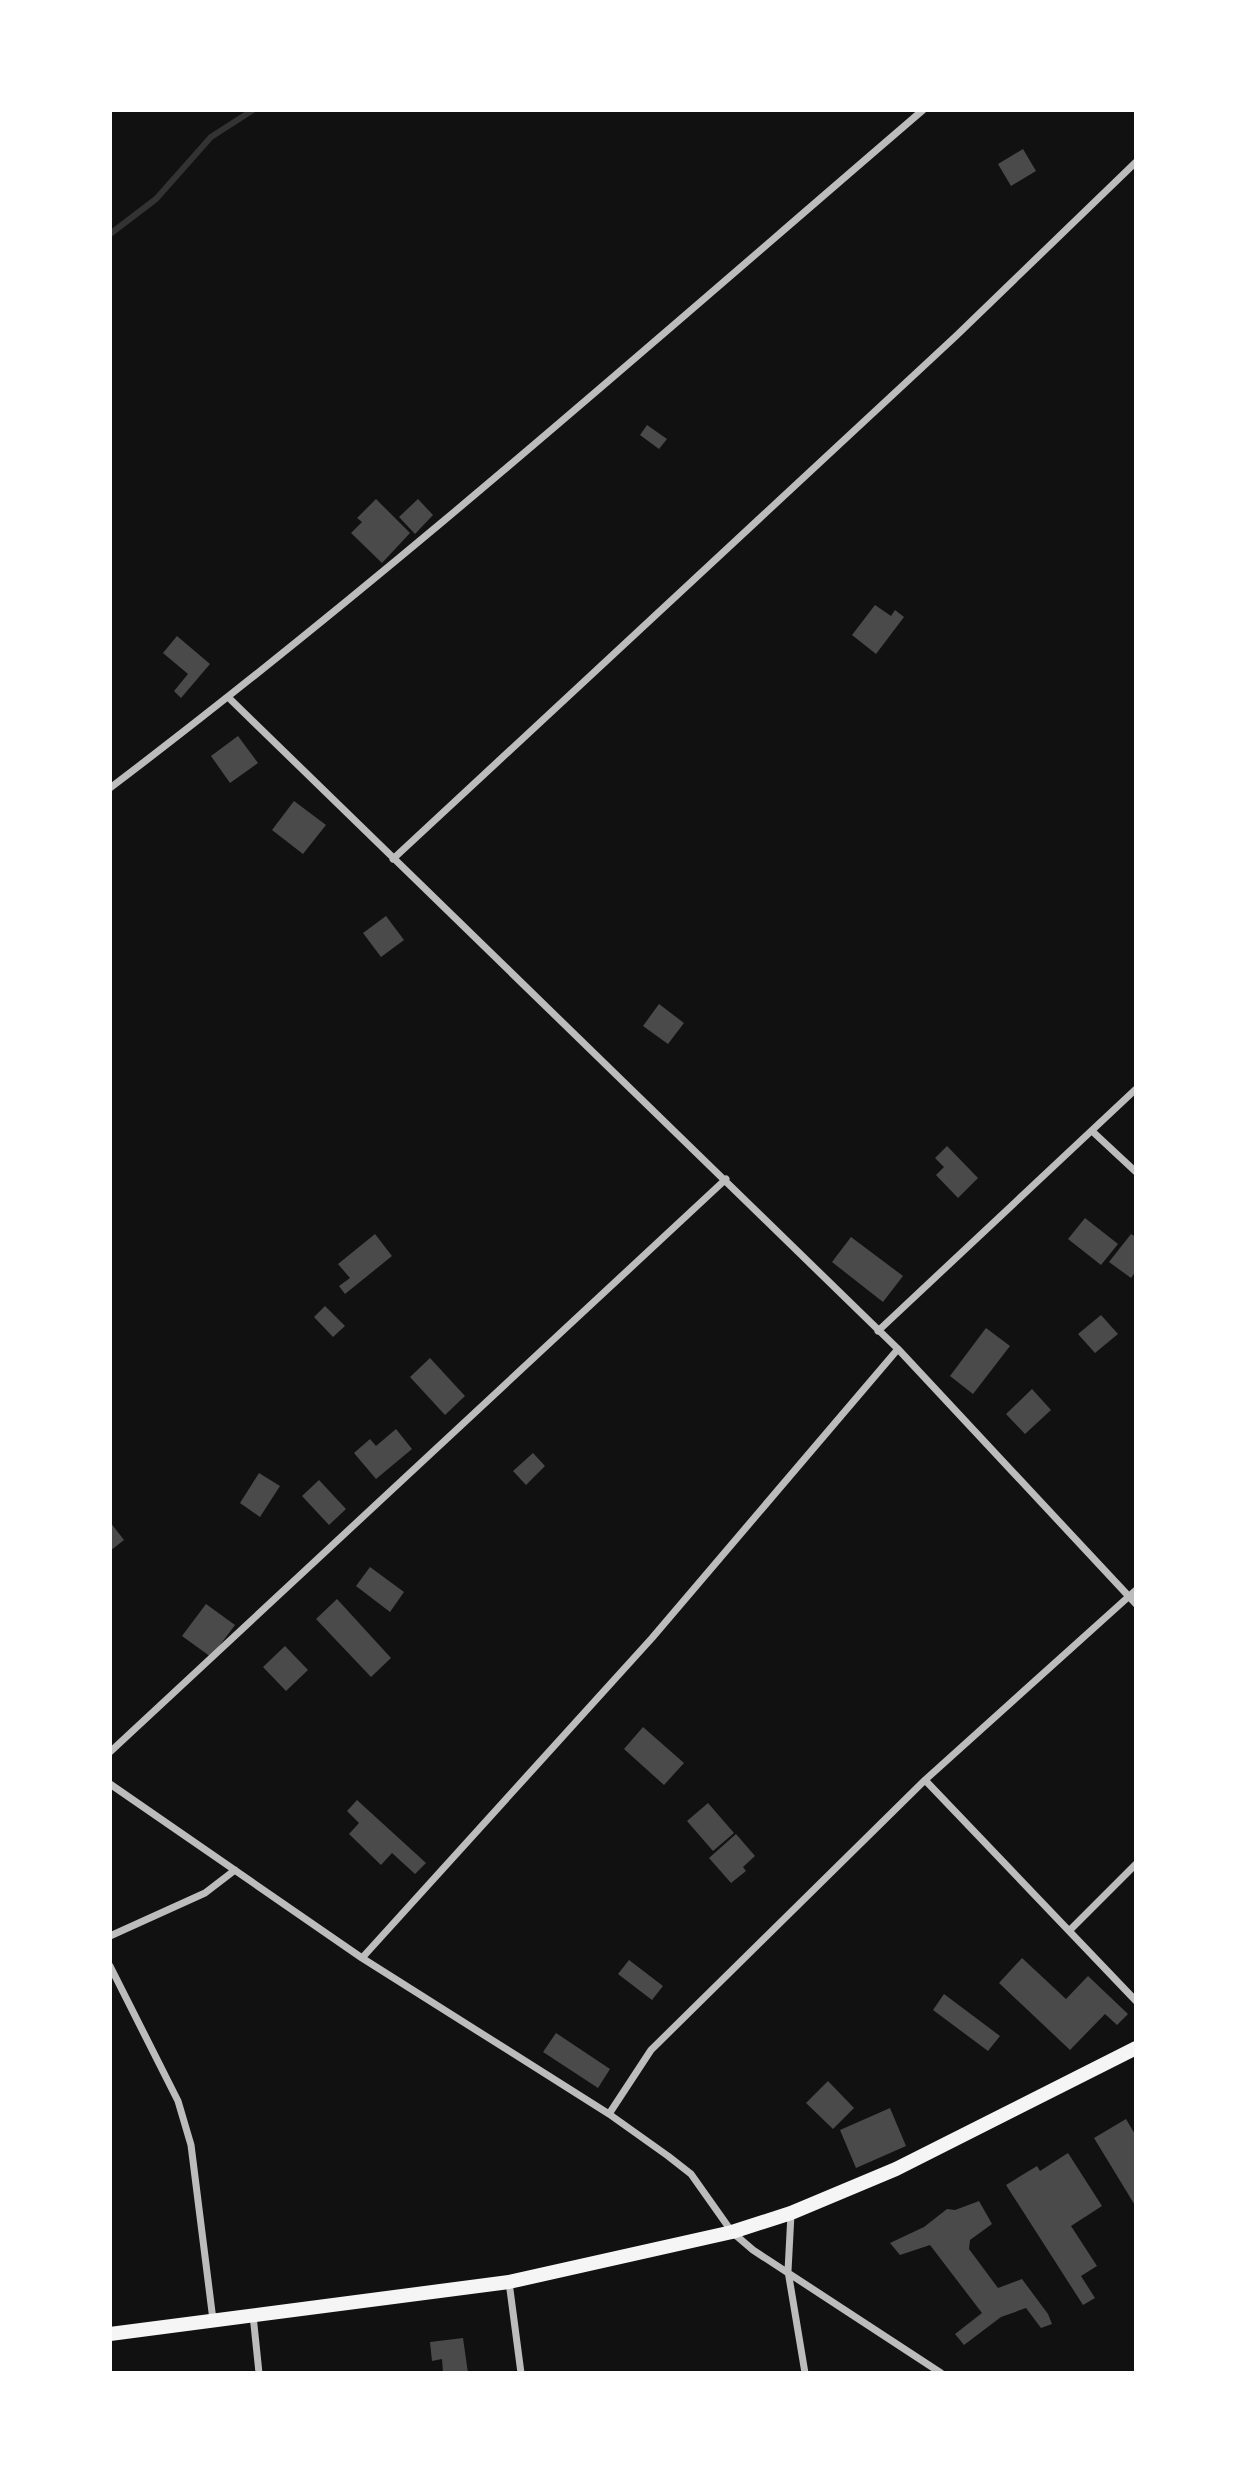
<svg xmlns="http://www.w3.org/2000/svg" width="1246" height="2483" viewBox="0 0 1246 2483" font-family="Mulish,sans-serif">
<rect width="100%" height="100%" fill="#111"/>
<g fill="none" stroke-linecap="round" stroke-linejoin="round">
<path stroke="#333" stroke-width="6" d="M110,234L156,199L211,137L253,110"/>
</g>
<path fill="#4a4a4a" d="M1023,149L1036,171L1011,186L998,164Z
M647,425L667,439L659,449L640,435Z
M376,499L410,533L382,563L351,533L362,522L357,518Z
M418,499L433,515L415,534L399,517Z
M875,605L891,616L895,610L904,617L876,654L852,635Z
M177,636L210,664L181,698L174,691L188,674L163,653Z
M238,736L258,763L230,783L211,756Z
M294,801L326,825L303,854L272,830Z
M386,916L404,940L381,957L363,933Z
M659,1004L684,1023L668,1044L643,1026Z
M947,1146L978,1178L958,1198L936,1175L944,1167L935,1158Z
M1085,1218L1118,1244L1101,1265L1068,1239Z
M375,1234L392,1256L345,1294L339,1286L350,1278L338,1264Z
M1131,1234L1136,1237V1271L1131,1278L1109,1262Z
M851,1237L903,1276L883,1302L832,1262Z
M325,1306L345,1326L333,1337L314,1317Z
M1101,1315L1118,1334L1095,1353L1078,1334Z
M986,1328L1010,1346L973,1394L950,1376Z
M430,1358L465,1396L445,1415L410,1377Z
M1032,1389L1051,1410L1025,1434L1006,1414Z
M396,1429L412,1449L376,1479L354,1453L370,1439L376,1446Z
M533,1453L545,1466L526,1485L513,1471Z
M259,1473L280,1486L260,1517L240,1503Z
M319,1480L346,1509L329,1525L302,1496Z
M110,1522L124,1540L110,1551Z
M370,1567L404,1592L390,1612L356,1586Z
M337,1599L391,1658L371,1677L316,1619Z
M206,1604L235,1625L211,1657L182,1636Z
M285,1646L308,1670L286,1691L263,1667Z
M643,1727L684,1763L664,1785L624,1749Z
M357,1800L426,1863L415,1874L392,1853L381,1865L349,1834L359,1823L347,1811Z
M708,1803L734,1833L713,1851L687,1821Z
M736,1834L755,1856L743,1867L746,1871L731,1883L709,1858Z
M1022,1958L1066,1999L1088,1976L1128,2014L1117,2025L1105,2014L1070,2050L999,1983Z
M629,1960L663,1986L652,2000L618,1974Z
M944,1994L1000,2036L988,2051L933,2010Z
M556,2033L610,2069L598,2088L543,2052Z
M828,2081L854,2108L833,2129L806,2103Z
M890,2108L906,2146L856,2168L840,2130Z
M1126,2119L1136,2136V2207L1094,2138Z
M1068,2153L1102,2206L1071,2226L1097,2266L1081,2276L1095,2298L1083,2305L1006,2185L1037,2166L1040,2171Z
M979,2201L992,2224L970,2240L969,2249L998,2288L1022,2279L1048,2314L1052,2324L1041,2328L1026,2308L1001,2317L964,2345L955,2334L982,2313L930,2245L900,2255L890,2243L924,2227L947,2209L955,2210Z
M463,2338L468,2373H443L442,2359L432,2361L430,2342Z"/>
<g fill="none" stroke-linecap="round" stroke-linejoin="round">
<path stroke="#bcbcbc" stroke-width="7" d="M229,698L898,1349L1136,1604
M110,788C391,575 655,340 923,110
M393,859L956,336L1136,162
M1092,1131L1136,1172
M878,1331L1136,1089
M110,1752L726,1179
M925,1780L1136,2001
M110,1784L362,1958L609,2114L668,2156L691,2174L732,2232L753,2250L941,2373
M1070,1930L1136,1864
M110,1936L205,1893L235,1870
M362,1958L652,1638L898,1349
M110,1966L178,2101L191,2145L213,2320
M609,2114L651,2050L925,1780L1136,1590
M791,2214L788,2271L805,2373
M509,2282L521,2373
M253,2315L259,2373"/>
<path stroke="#f5f5f5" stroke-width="14" d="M110,2334L509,2282L732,2232L791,2213L896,2169L1136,2048"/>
</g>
<rect width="1246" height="2483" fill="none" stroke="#ffffff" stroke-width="224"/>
</svg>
